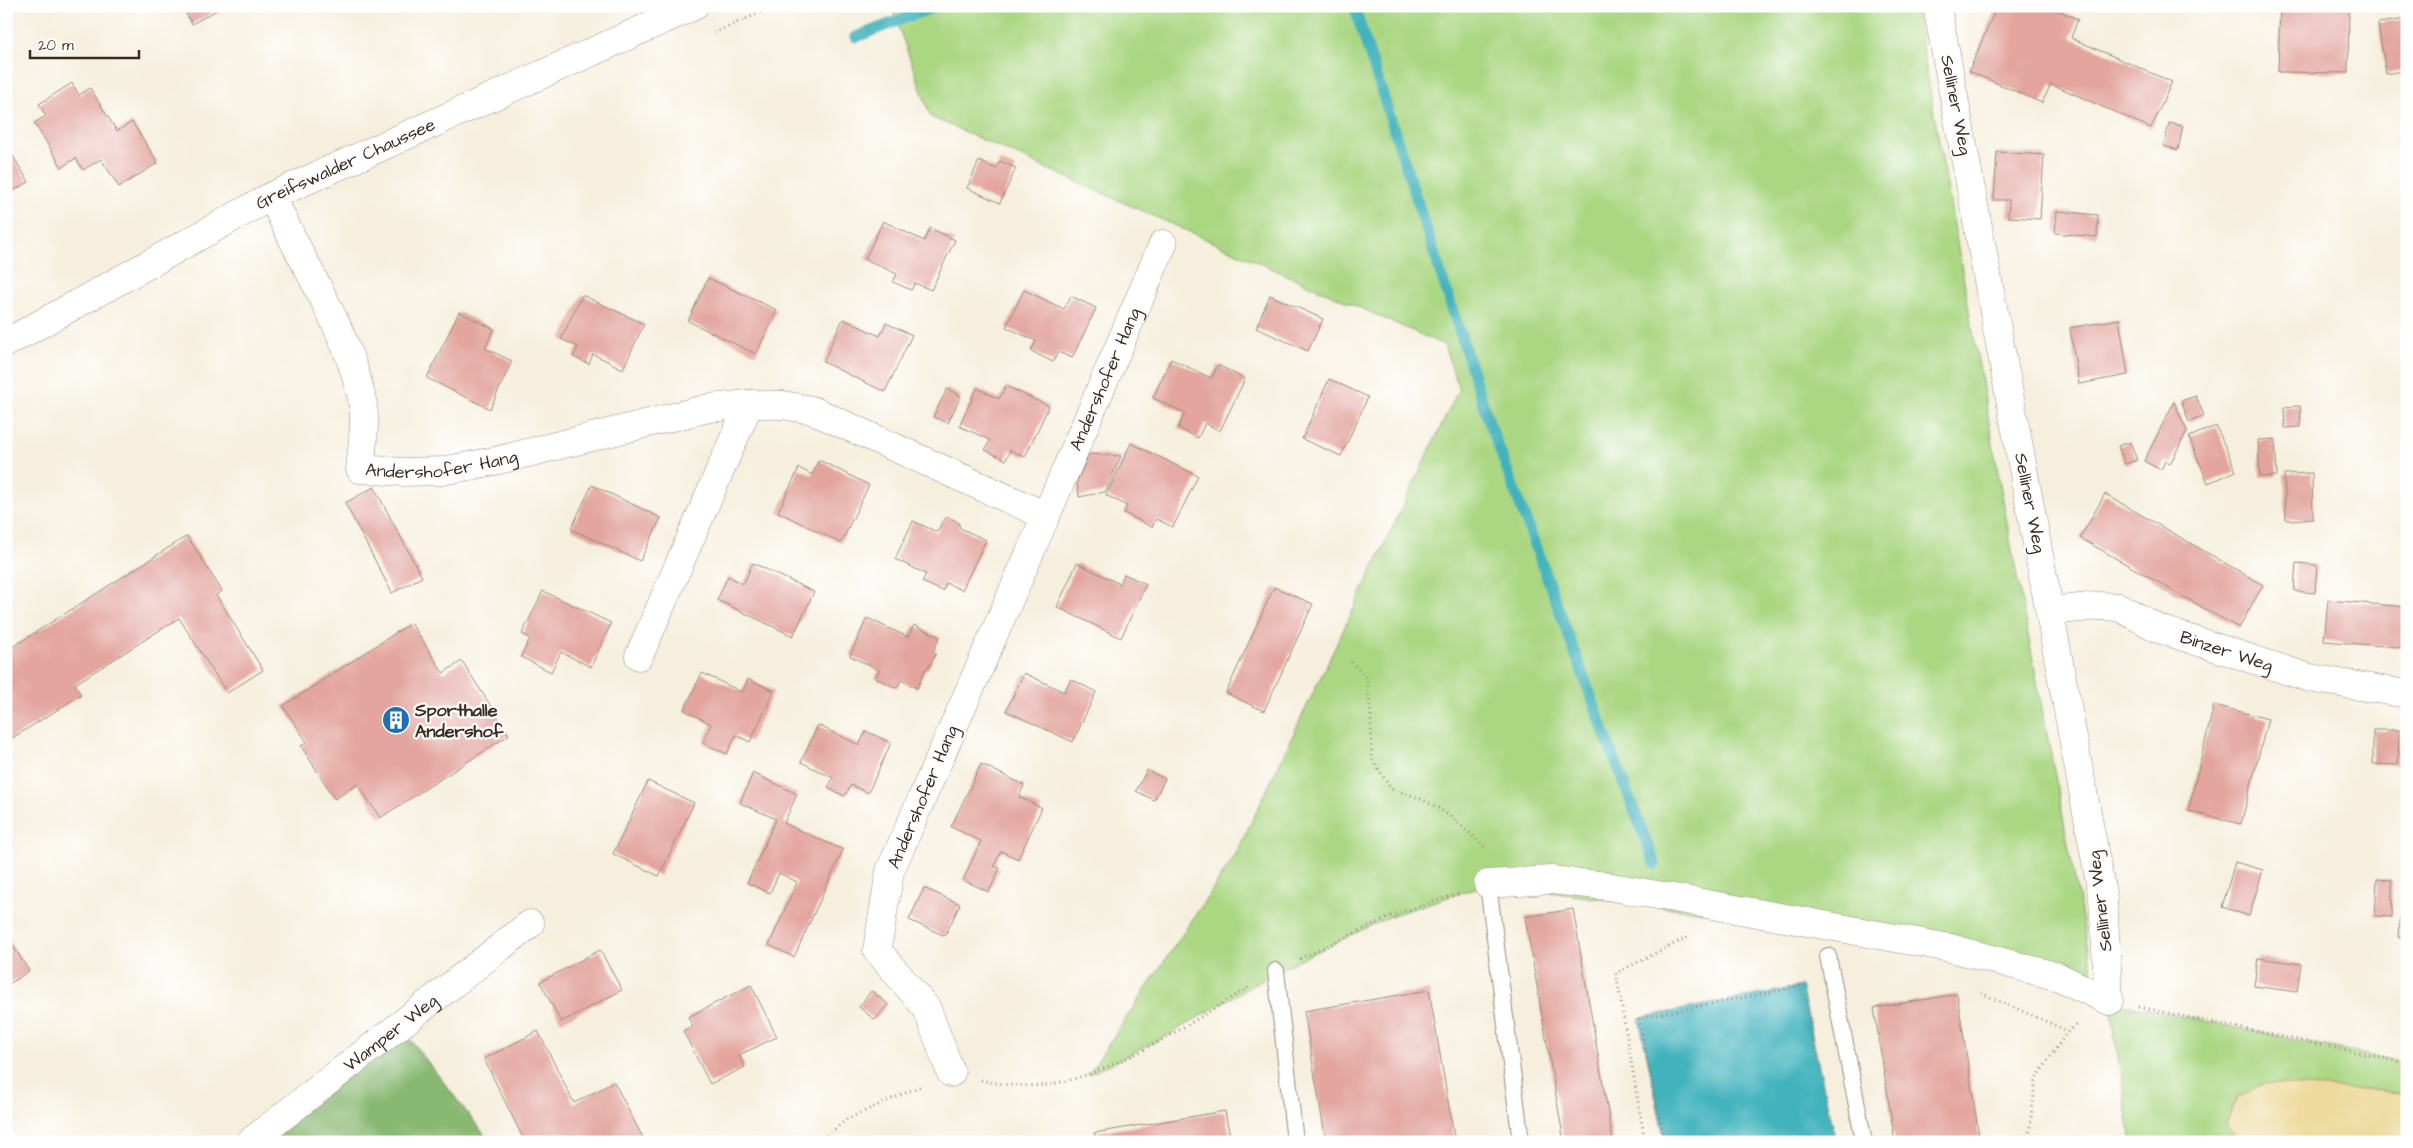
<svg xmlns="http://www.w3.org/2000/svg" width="2413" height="1148" viewBox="0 0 2413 1148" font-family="'Architects Daughter',sans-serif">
<rect width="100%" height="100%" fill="#fff"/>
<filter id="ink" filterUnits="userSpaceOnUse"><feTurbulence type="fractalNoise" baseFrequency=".02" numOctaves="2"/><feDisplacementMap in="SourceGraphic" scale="10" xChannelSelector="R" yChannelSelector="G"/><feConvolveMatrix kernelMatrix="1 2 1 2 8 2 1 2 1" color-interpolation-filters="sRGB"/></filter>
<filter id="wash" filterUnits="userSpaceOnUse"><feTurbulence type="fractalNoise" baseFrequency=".0096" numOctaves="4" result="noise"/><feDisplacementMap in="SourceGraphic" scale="20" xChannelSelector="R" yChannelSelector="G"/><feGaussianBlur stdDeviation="1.12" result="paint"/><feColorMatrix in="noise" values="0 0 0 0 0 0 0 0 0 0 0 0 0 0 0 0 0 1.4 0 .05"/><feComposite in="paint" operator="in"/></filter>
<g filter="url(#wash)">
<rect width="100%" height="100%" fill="#f6efdd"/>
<path fill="#abd783" stroke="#738050" d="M891,6H1915L2012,551L2097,995L1886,936L1488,884L1393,915L1276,971L1170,1034L1088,1075L1235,856L1459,389L1444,345L931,117Z
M2109,1001L2407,1063V1094L2365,1089L2238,1097L2226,1123L2239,1142H2132Z"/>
<path fill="#88b871" stroke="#627148" d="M399,1025L490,1142H250Z"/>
<path fill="#eeda9e" stroke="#94825e" d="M2263,1084L2365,1089L2407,1094V1142H2239L2226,1123L2238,1097Z"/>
<path fill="#43b3bd" stroke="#3f6e6e" d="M1801,986L1836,1142H1665L1639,1018Z"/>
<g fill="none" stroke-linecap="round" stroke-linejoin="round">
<path stroke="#43b3bd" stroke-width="11" d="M1354,6L1487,416L1608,742L1655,864
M856,37L936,6"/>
</g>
<g id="blocks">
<path fill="#e3a59e" d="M182,6H224L192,24Z
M1997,6H2048L2078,19L2071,38L2172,82L2151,128L2051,84L2042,103L1969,71Z
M2280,6H2349L2348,73L2278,72Z
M2407,19V70L2386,74L2378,23Z
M72,83L79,95L90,88L117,131L132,122L158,163L119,187L101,159L83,170L76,158L62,167L34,123L46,116L39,104Z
M2169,123L2183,126L2178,150L2164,146Z
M6,145L29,182L6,195Z
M1997,152L2044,155L2040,219L2008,217L2009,200H1994Z
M979,161L996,169L1000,161L1016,168L1000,203L967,188Z
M2057,211L2098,215L2097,237L2055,233Z
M883,221L924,241L930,228L955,240L931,290L915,283L911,290L893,282L897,274L865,259Z
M708,278L777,310L756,354L688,321Z
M1024,290L1064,309L1071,296L1096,308L1072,358L1058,352L1053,362L1031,351L1036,341L1006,327Z
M582,295L644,324L623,369L593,354L589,364L573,357L578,347L561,339Z
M1270,295L1323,319L1308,351L1256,328Z
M459,312L494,329L485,348L512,361L490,409L427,378Z
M843,319L880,336L886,323L912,335L885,392L823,362Z
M2119,319L2128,375L2079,384L2070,328Z
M1171,359L1211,378L1218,365L1245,379L1220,431L1205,423L1198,438L1178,428L1185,413L1153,398Z
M1329,379L1368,397L1341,456L1302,439Z
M1006,386L1049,406L1025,457L1010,450L1006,460L985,450L990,440L959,426L977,388L999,399Z
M947,389L961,396L948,423L933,417Z
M2196,396L2204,416L2189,422L2181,401Z
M2174,402L2187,431L2170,464L2165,461L2161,470L2144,461Z
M2300,406L2301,427L2285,428L2284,407Z
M2216,426L2236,471L2208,483L2189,437Z
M2275,439L2277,476L2260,477L2258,440Z
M2130,442L2137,460L2125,464L2118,446Z
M1131,443L1198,476L1173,527L1156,519L1152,527L1124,513L1127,506L1106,495Z
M1089,454L1121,456L1105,492L1079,497L1077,481Z
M819,460L869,485L841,543L778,512L799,468L812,475Z
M2312,473L2313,519L2286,520L2284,474Z
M592,485L661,518L640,561L571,529Z
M374,487L422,577L392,593L345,503Z
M2105,494L2263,585L2239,628L2080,538Z
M948,517L958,522L960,528L986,540L962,590L946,583L943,591L922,582L926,574L895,559L913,521L937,532L943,520Z
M187,536L222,591L216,595L263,670L227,693L179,618L75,684L81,695L6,742V651Z
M753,563L814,592L793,636L717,600L728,576L743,584Z
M1077,563L1120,584L1124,574L1146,584L1121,638L1057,607Z
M2296,563L2317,565L2315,593L2294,591Z
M1274,587L1313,604L1264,711L1226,693Z
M543,591L611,623L591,667L561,652L551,672L521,657L530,638L522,634Z
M2328,600L2407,607V648L2324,641Z
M867,618L908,637L914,625L940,637L933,652L936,653L928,669L926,668L917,688L901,680L897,688L875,678L879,670L850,656Z
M411,623L443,673L462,661L509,735L380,818L358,784L335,799L301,746L307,742L283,706Z
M702,673L742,692L748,679L774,691L750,742L736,735L727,754L703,743L711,724L684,710Z
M1024,673L1064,692L1071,679L1096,692L1073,742L1006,711Z
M2214,705L2268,719L2241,824L2188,811Z
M818,725L859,745L866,731L891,743L868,793L851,785L845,796L828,788L833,778L801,762Z
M2373,730H2399L2398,765L2373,764Z
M981,764L1024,785L1019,797L1042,808L1018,859L1001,851L994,866L1000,868L989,892L963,880L981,841L951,827Z
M1147,770L1165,779L1154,800L1136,791Z
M753,773L797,794L784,823L843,850L794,957L769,945L797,882L779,873L770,893L747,883L776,819L740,803Z
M648,781L694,803L659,876L613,854Z
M2235,862L2263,870L2249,916L2222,907Z
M2377,879L2392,880V917L2375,916Z
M924,888L960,904L945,936L909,920Z
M2401,908H2407V938L2399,937Z
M1573,909L1613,1142H1564L1525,917Z
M6,935L29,971L6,986Z
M600,950L622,990L561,1022L540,982Z
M2258,958L2301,964L2297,992L2254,986Z
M751,985L777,1037L739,1055L745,1067L710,1084L683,1031L693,1027L688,1017Z
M1429,990L1455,1142H1326L1304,1011Z
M871,991L888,1004L875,1020L859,1007Z
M1957,994L1980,1142H1895L1874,1008Z
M538,1031L574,1103L614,1082L645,1142H525L484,1059Z
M1225,1111L1231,1142H1096L1094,1133Z"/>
</g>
</g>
<g filter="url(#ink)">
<use href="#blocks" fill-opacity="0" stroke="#988c7e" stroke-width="1"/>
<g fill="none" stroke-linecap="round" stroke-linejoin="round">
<g stroke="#988c7e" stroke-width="18">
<path id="service" d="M1488,884L1521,1142
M1828,956L1864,1142
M1276,971L1295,1142"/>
</g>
<g stroke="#988c7e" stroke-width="29">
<g id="minor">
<path id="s1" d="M272,196C300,261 351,335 363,405C366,425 362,448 360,469L403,472L442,471L495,461L709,408L749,404L783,405L812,410L1046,516L890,871L877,950L927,1009L951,1073"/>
<path id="s2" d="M1046,516L1163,244"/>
<path id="s3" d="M2050,611L2099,606L2119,607L2159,629L2310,678L2407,694"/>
<path d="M639,656L749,404"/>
<path d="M1488,884L1551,880L1607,886L1824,925L1950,948L2025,968L2059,977L2109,1001L2103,899L1937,6"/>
<path id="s4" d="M250,1142L530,924"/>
</g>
</g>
<g stroke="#988c7e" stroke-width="29">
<g id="secondary">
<path id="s5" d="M6,343L272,196L694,6"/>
</g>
</g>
<path stroke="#988c7e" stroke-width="3" stroke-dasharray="1 4" stroke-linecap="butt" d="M714,33L775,6
M1351,662L1367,678L1371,716L1372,759L1391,789C1435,800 1456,819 1487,850
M1300,959L1393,915L1458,894
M1981,993L2068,1031
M2139,1007L2407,1063
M981,1080C1001,1085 1033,1088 1053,1084C1125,1069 1189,1023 1251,986
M819,1142L847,1119L921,1086
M1645,1142L1616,973L1690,936
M1665,1142L1639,1018L1801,986L1818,1062
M2028,1142L2036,1078L2068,1031L2079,1023"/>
<use href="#service" stroke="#fff" stroke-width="16"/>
<use href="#minor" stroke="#fff" stroke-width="28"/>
<use href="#secondary" stroke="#fff" stroke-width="28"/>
</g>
</g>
<defs>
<g id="building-disc" transform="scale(1.4375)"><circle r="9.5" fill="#1f6fb2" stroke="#fff"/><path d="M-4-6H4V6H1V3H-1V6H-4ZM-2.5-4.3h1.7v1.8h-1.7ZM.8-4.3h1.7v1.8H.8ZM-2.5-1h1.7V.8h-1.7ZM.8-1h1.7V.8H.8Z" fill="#fff"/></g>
</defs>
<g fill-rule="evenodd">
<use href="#building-disc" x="396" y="720"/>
</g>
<g text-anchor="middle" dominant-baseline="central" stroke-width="4.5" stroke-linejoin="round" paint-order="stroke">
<g font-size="18" fill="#3b2a1e" stroke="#fff">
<text transform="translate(1956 105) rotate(79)">Selliner Weg</text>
<text stroke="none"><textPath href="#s5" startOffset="384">Greifswalder Chaussee</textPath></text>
<text stroke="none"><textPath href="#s2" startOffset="149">Andershofer Hang</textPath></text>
<text stroke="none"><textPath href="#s1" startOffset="375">Andershofer Hang</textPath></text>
<text transform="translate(2030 503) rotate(79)">Selliner Weg</text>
<text stroke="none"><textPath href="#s3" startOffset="186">Binzer Weg</textPath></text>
<text transform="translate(923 797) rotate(-67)">Andershofer Hang</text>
<text transform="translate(2100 901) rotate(-97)">Selliner Weg</text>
<text stroke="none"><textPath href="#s4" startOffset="178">Wamper Weg</textPath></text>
</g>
<g font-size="18" font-weight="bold" fill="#3b2a1e" stroke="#fff" text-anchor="start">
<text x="415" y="710">Sporthalle<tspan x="415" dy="21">Andershof</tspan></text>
</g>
</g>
<rect width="2413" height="1148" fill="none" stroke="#fff" stroke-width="25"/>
<path d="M30 50v8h109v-8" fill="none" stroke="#3b2a1e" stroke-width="2.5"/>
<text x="38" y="50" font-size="15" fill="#3b2a1e" stroke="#ffffff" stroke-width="4" paint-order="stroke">20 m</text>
</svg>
